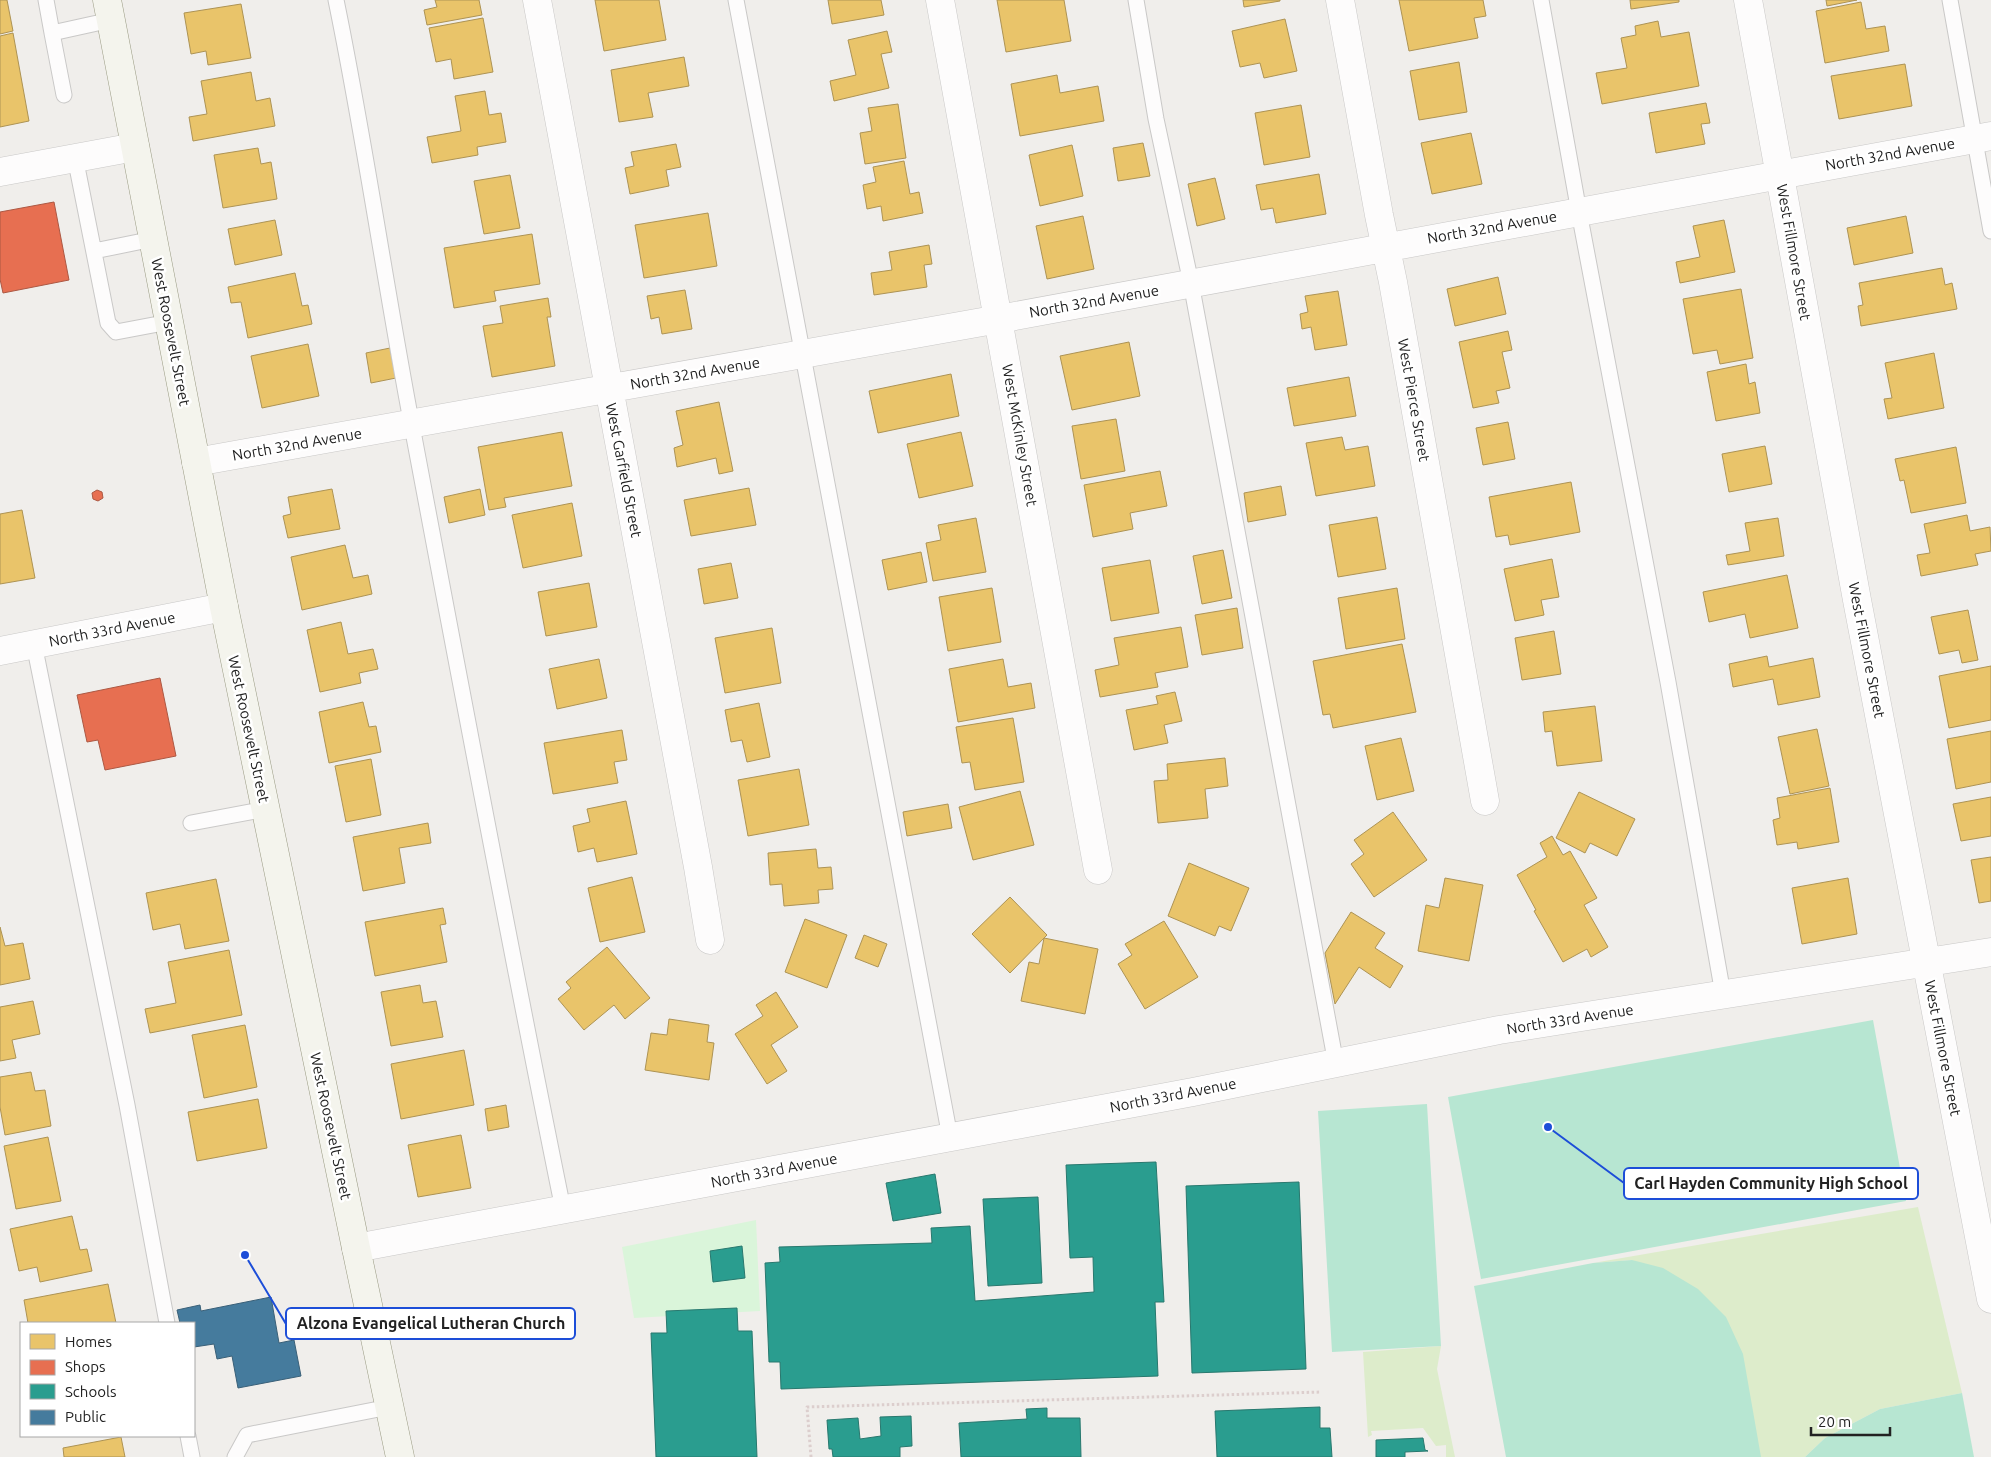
<svg xmlns="http://www.w3.org/2000/svg" width="1991" height="1457" viewBox="0 0 1991 1457" font-family="Ubuntu,sans-serif">
<rect width="100%" height="100%" fill="#f0eeeb"/>
<path fill="#ddeccb" d="M1918,1207L1962,1393L1880,1409L1825,1438L1805,1457H1760L1632,1260L1593,1263Z
M1441,1346L1437,1369L1455,1457H1446V1445L1436,1446L1423,1428L1371,1431L1372,1435L1368,1437L1363,1352Z"/>
<path fill="#daf5da" d="M756,1220L760,1311L634,1318L622,1247Z"/>
<path fill="#b7e6d2" d="M1873,1020L1906,1201L1481,1279L1448,1097Z
M1427,1104L1441,1346L1332,1352L1318,1111Z
M1632,1260L1663,1268L1698,1289L1726,1317L1743,1354L1761,1457H1506L1474,1286L1593,1263Z
M1962,1393L1974,1457H1805L1825,1438L1880,1409Z"/>
<path fill="#e9c46a" stroke="#ad9354" d="M0,0H7L13,31L0,34Z
M435,0H479L482,15L427,25L424,10L437,7Z
M595,0H659L666,40L604,51Z
M828,0H881L884,15L832,24Z
M997,0H1064L1071,41L1006,52Z
M1243,0H1280V1L1244,7Z
M1399,0H1483L1486,16L1474,18L1478,38L1409,51Z
M1630,0H1679V2L1631,9Z
M1826,0H1857L1827,6Z
M1861,2L1866,29L1885,26L1889,51L1825,63L1816,11Z
M241,4L251,58L208,65L206,51L191,54L184,13Z
M483,18L493,72L454,79L451,59L436,62L429,28Z
M1285,19L1297,71L1264,78L1260,63L1240,67L1232,31Z
M1658,21L1661,37L1689,32L1699,86L1602,104L1596,73L1627,68L1621,38L1636,35L1635,26Z
M887,31L892,52L881,54L889,88L834,101L830,81L856,75L848,40Z
M13,33L29,121L0,127V36Z
M684,57L689,86L648,93L653,117L619,122L611,70Z
M1459,62L1467,112L1419,120L1410,71Z
M1905,64L1912,106L1839,119L1831,76Z
M251,72L256,101L270,98L275,126L193,141L189,117L207,114L201,81Z
M1057,75L1060,93L1098,86L1104,121L1020,136L1011,84Z
M485,91L489,115L501,113L506,142L477,147L478,155L432,163L427,137L461,131L455,96Z
M1706,103L1710,123L1701,124L1705,144L1656,153L1649,113Z
M898,104L906,158L865,164L860,133L872,131L868,108Z
M1301,105L1310,157L1264,165L1255,113Z
M1471,133L1482,184L1432,194L1421,143Z
M1143,143L1150,176L1118,181L1113,148Z
M676,144L681,167L666,170L669,186L630,194L625,168L634,166L631,152Z
M1072,145L1083,196L1040,206L1029,155Z
M258,148L261,164L271,162L277,199L223,208L214,155Z
M904,161L910,194L919,192L923,213L883,221L881,206L867,209L863,185L876,182L873,167Z
M1319,174L1326,214L1276,223L1273,208L1261,210L1256,185Z
M510,175L520,228L484,234L474,181Z
M1215,178L1225,219L1197,226L1188,184Z
M708,213L717,266L644,278L635,225Z
M1083,216L1094,269L1047,279L1036,226Z
M1906,216L1913,253L1854,265L1847,228Z
M275,220L282,255L235,265L228,229Z
M1724,220L1735,272L1680,283L1676,262L1700,257L1693,226Z
M532,234L540,284L494,291L496,301L454,308L444,248Z
M929,245L932,264L924,265L927,287L874,295L871,273L892,270L889,252Z
M1942,268L1945,285L1952,283L1957,309L1861,326L1858,306L1863,305L1859,283Z
M295,273L302,306L308,305L312,324L248,338L241,302L231,303L228,287Z
M1498,277L1506,314L1455,326L1447,289Z
M1741,289L1753,358L1720,364L1717,350L1693,354L1683,299Z
M685,290L692,329L662,334L659,317L651,319L647,296Z
M1338,291L1347,345L1315,350L1311,327L1302,329L1300,314L1308,312L1305,296Z
M548,298L551,317H547L555,366L492,377L483,326L503,323L500,306Z
M1508,331L1512,350L1502,352L1510,388L1496,391L1499,403L1473,408L1459,342Z
M1129,342L1140,396L1072,410L1060,356Z
M308,344L319,396L262,408L251,356Z
M390,348L396,378L371,383L366,353Z
M1934,353L1944,408L1888,419L1884,399L1892,398L1885,363Z
M1746,364L1749,384L1755,382L1760,413L1716,421L1707,372Z
M951,374L959,416L878,433L869,391Z
M1349,377L1356,416L1294,426L1287,388Z
M719,402L733,471L719,474L716,458L677,467L674,448L683,445L676,411Z
M1116,419L1125,471L1081,479L1072,426Z
M1508,422L1515,459L1483,465L1476,428Z
M562,432L572,486L504,498L506,507L489,510L478,447Z
M961,432L973,486L919,498L907,444Z
M1342,437L1345,450L1368,446L1375,486L1316,496L1306,443Z
M1765,446L1772,484L1729,492L1722,454Z
M1956,447L1966,503L1911,513L1904,480L1900,481L1895,459Z
M1160,471L1167,506L1130,513L1133,529L1093,537L1084,485Z
M1571,482L1580,532L1510,545L1508,535L1496,537L1489,497Z
M1281,486L1286,515L1248,522L1244,493Z
M749,488L756,525L691,536L684,500Z
M332,489L340,529L288,538L283,516L291,514L288,497Z
M480,489L485,515L449,523L444,497Z
M572,503L582,556L523,568L512,515Z
M22,510L35,578L0,584V514Z
M1967,515L1970,531L1990,527L1991,551L1975,554L1978,565L1921,576L1917,555L1930,553L1924,524Z
M1377,517L1386,569L1338,577L1329,525Z
M976,518L986,572L933,581L926,543L941,540L938,525Z
M1778,518L1784,556L1728,565L1726,555L1750,551L1745,523Z
M345,545L353,578L368,575L372,594L302,610L291,557Z
M1223,550L1232,598L1202,604L1193,556Z
M921,552L927,582L888,590L882,560Z
M1552,559L1559,597L1541,600L1544,615L1515,621L1504,569Z
M1150,560L1159,613L1111,621L1102,568Z
M731,563L738,598L704,604L698,569Z
M1787,575L1798,628L1750,638L1745,614L1709,622L1703,592Z
M589,583L597,627L546,636L538,592Z
M992,588L1001,642L948,651L939,597Z
M1397,588L1405,639L1346,649L1338,598Z
M1237,608L1243,648L1202,655L1195,615Z
M1968,610L1978,660L1962,663L1959,650L1939,654L1931,617Z
M341,622L348,654L373,649L378,669L359,673L361,683L320,692L307,630Z
M1181,627L1188,667L1155,673L1158,687L1100,697L1095,670L1119,665L1114,638Z
M772,628L781,683L725,693L715,638Z
M1554,631L1561,674L1522,680L1515,638Z
M1402,644L1416,712L1333,728L1330,714L1323,715L1313,661Z
M1767,656L1769,667L1813,658L1820,697L1778,705L1773,679L1733,687L1729,664Z
M599,659L607,698L557,709L549,669Z
M1003,659L1008,687L1031,683L1035,708L958,722L949,669Z
M1991,666V720L1949,728L1939,676Z
M1175,692L1182,721L1164,725L1168,743L1134,750L1126,710L1158,704L1156,696Z
M363,702L369,727L376,726L381,752L329,763L319,712Z
M759,703L770,757L747,762L742,740L731,742L725,710Z
M1595,706L1602,761L1557,766L1552,731L1545,732L1543,712Z
M1013,718L1024,782L975,790L970,762L962,763L956,727Z
M1817,729L1829,786L1790,794L1778,737Z
M622,730L627,760L614,762L618,783L553,794L544,743Z
M1991,731V782L1956,789L1947,739Z
M1401,738L1414,791L1377,800L1365,746Z
M1225,758L1228,786L1205,789L1208,818L1158,823L1154,781L1168,780L1167,764Z
M371,759L381,815L346,822L335,766Z
M799,769L809,825L748,836L738,780Z
M1830,788L1839,842L1798,849L1797,842L1777,845L1773,820L1780,818L1777,798Z
M1020,791L1034,845L973,860L959,807Z
M1579,792L1635,819L1617,856L1590,843L1585,853L1556,838Z
M1991,797V836L1961,841L1953,804Z
M626,801L637,854L597,862L594,848L578,852L573,826L590,822L587,809Z
M948,804L952,828L907,836L903,812Z
M1393,812L1427,860L1374,897L1351,864L1364,854L1354,840Z
M428,823L431,843L399,848L405,883L363,891L353,837Z
M1552,836L1563,855L1570,851L1597,898L1584,905L1608,947L1591,957L1587,949L1563,962L1534,911L1536,910L1517,875L1547,857L1540,843Z
M816,849L818,868L831,867L833,889L818,890L819,903L784,906L782,884L770,885L768,853Z
M1991,857V901L1979,903L1971,860Z
M1189,863L1249,888L1231,931L1219,926L1215,936L1168,916Z
M632,877L645,932L600,942L588,888Z
M1445,878L1483,885L1469,961L1418,951L1426,905L1439,908Z
M1848,878L1857,934L1802,944L1792,888Z
M216,879L229,941L185,949L180,924L153,930L146,893Z
M1010,897L1047,935L1010,973L972,934Z
M443,908L446,924L440,925L447,962L375,976L365,922Z
M1351,912L1385,933L1375,948L1403,966L1390,988L1359,967L1335,1004L1325,953Z
M805,919L847,935L827,988L785,972Z
M1164,921L1198,977L1145,1009L1118,964L1132,955L1125,944Z
M0,927L5,946L23,943L30,979L0,985Z
M864,935L887,944L878,967L855,958Z
M1044,938L1098,949L1085,1014L1021,1001L1029,962L1039,964Z
M607,947L650,998L625,1019L614,1005L584,1030L558,999L571,988L566,982Z
M229,950L242,1015L150,1033L145,1009L176,1003L168,962Z
M420,985L423,1003L436,1001L443,1037L391,1046L381,992Z
M776,992L798,1027L771,1045L787,1071L767,1084L735,1034L763,1016L756,1005Z
M33,1001L40,1034L12,1040L16,1058L0,1061V1007Z
M669,1019L709,1025L707,1042L714,1043L709,1080L645,1070L651,1033L667,1035Z
M245,1025L257,1087L204,1098L192,1035Z
M464,1050L474,1105L401,1119L391,1064Z
M31,1072L35,1091L45,1090L51,1126L5,1135L0,1107V1077Z
M258,1099L267,1148L197,1161L188,1112Z
M506,1105L509,1127L488,1131L485,1109Z
M461,1135L471,1188L418,1197L408,1145Z
M48,1137L61,1201L16,1209L4,1146Z
M72,1216L80,1250L87,1249L92,1271L40,1282L37,1267L19,1271L10,1229Z
M108,1284L116,1323H28L24,1300Z
M121,1437L125,1457H64L63,1448Z"/>
<path fill="#e76f51" stroke="#ac5843" d="M54,202L69,280L3,293L0,279V212Z
M97,490L102,492L103,498L98,501L93,499L92,493Z
M160,678L176,756L105,770L98,740L87,742L77,695Z"/>
<path fill="#2a9d8f" stroke="#28786e" d="M1156,1162L1164,1302H1155L1158,1376L781,1389L780,1362H769L765,1263L780,1262L779,1247L932,1243L931,1228L970,1226L975,1301L1094,1292L1093,1257L1070,1258L1066,1165Z
M935,1174L941,1213L893,1221L886,1183Z
M1299,1182L1306,1369L1192,1373L1186,1186Z
M1038,1197L1042,1283L988,1286L983,1199Z
M742,1246L745,1278L713,1282L710,1251Z
M737,1308L738,1331H752L757,1457H656L651,1333H667L666,1311Z
M1320,1407V1428H1330L1332,1457H1217L1215,1411Z
M1047,1408V1418H1080L1081,1457H961L959,1423L1027,1419L1026,1409Z
M911,1416L912,1446L900,1447V1457H833L832,1449H829L827,1420L858,1418L860,1439L881,1436L880,1417Z
M1423,1438L1425,1450L1428,1451L1405,1452V1457H1376V1440Z"/>
<path fill="#457b9d" stroke="#3a6078" d="M271,1297L279,1343L294,1340L301,1376L238,1388L232,1356L217,1359L214,1344L194,1347V1323H180L177,1310L200,1305L201,1311Z"/>
<g fill="none" stroke-linecap="round" stroke-linejoin="round">
<g stroke="#c9c8c7" stroke-width="17">
<path id="lane" d="M46,0L52,33
M336,0C365,141 385,284 412,426C461,687 510,949 563,1209
M736,0L950,1137
M1136,0L1156,119L1191,283L1336,1064
M1541,0L1579,212L1668,682L1723,994
M1950,0L1991,231
M64,95L52,33L111,20
M75,157L108,323L116,332L169,322
M94,251L153,239
M34,644L127,1105L167,1323
M191,823L266,809
M188,1436L192,1457
M235,1457L247,1435L389,1407"/>
</g>
<g stroke="#c9c8c7" stroke-width="29">
<path id="street" d="M537,0L698,867L710,940
M940,0L1098,870
M1340,0L1379,215L1393,282L1485,801
M1748,0L1857,600L1991,1299
M0,172L135,147
M196,462L999,319L1991,136
M0,651L224,607
M356,1248L1193,1092L1499,1030L1991,952"/>
</g>
<g stroke="#999a82" stroke-width="29">
<path id="secondary" d="M107,0L224,607L356,1248L400,1457"/>
</g>
<path stroke="#dccecd" stroke-width="3" stroke-dasharray="2.5 2.5" stroke-linecap="butt" d="M811,1457L807,1407L1321,1392"/>
<use href="#lane" stroke="#fdfcfc" stroke-width="15"/>
<use href="#street" stroke="#fdfcfc" stroke-width="28"/>
<use href="#secondary" stroke="#f4f4ed" stroke-width="28"/>
</g>
<g text-anchor="middle" dominant-baseline="central" stroke-width="5" stroke-linejoin="round" paint-order="stroke">
<g font-size="15" fill="#222" stroke="#fff">
<text transform="translate(1890 154) rotate(-10)">North 32nd Avenue</text>
<text transform="translate(1492 227) rotate(-10)">North 32nd Avenue</text>
<text transform="translate(1794 252) rotate(80)">West Fillmore Street</text>
<text transform="translate(1094 301) rotate(-10)">North 32nd Avenue</text>
<text transform="translate(171 332) rotate(79)">West Roosevelt Street</text>
<text transform="translate(695 373) rotate(-10)">North 32nd Avenue</text>
<text transform="translate(1414 400) rotate(80)">West Pierce Street</text>
<text transform="translate(1020 435) rotate(80)">West McKinley Street</text>
<text transform="translate(297 444) rotate(-10)">North 32nd Avenue</text>
<text transform="translate(624 470) rotate(79)">West Garfield Street</text>
<text transform="translate(112 629) rotate(-11)">North 33rd Avenue</text>
<text transform="translate(1867 650) rotate(79)">West Fillmore Street</text>
<text transform="translate(249 729) rotate(78)">West Roosevelt Street</text>
<text transform="translate(1570 1019) rotate(-9)">North 33rd Avenue</text>
<text transform="translate(1943 1048) rotate(79)">West Fillmore Street</text>
<text transform="translate(1173 1095) rotate(-11)">North 33rd Avenue</text>
<text transform="translate(331 1126) rotate(78)">West Roosevelt Street</text>
<text transform="translate(774 1170) rotate(-11)">North 33rd Avenue</text>
</g>
</g>
<path fill="none" stroke="#1d4ed8" stroke-width="2" d="M1548 1127L1624 1183M245 1255L286 1324"/>
<g fill="#1d4ed8" stroke="#fff" stroke-width="2">
<circle cx="1548" cy="1127" r="5"/>
<circle cx="245" cy="1255" r="5"/>
</g>
<g fill="#fff" stroke="#1d4ed8" stroke-width="2">
<rect x="1624" y="1168" width="294" height="31" rx="5"/>
<rect x="286" y="1308" width="289" height="31" rx="5"/>
</g>
<g font-size="16" text-anchor="middle" font-weight="bold" fill="#222">
<text x="1771" y="1189">Carl Hayden Community High School</text>
<text x="431" y="1329">Alzona Evangelical Lutheran Church</text>
</g>
<rect x="20" y="1322" width="175" height="115" fill="#ffffff" stroke="#a7a7a7"/>
<rect x="30" y="1334" width="25" height="15" fill="#e9c46a" stroke="#a7a7a7"/>
<text x="65" y="1347" font-size="15" fill="#222222">Homes</text>
<rect x="30" y="1360" width="25" height="15" fill="#e76f51" stroke="#a7a7a7"/>
<text x="65" y="1372" font-size="15" fill="#222222">Shops</text>
<rect x="30" y="1384" width="25" height="15" fill="#2a9d8f" stroke="#a7a7a7"/>
<text x="65" y="1397" font-size="15" fill="#222222">Schools</text>
<rect x="30" y="1410" width="25" height="15" fill="#457b9d" stroke="#a7a7a7"/>
<text x="65" y="1422" font-size="15" fill="#222222">Public</text>
<path d="M1811 1427v8h79v-8" fill="none" stroke="#222222" stroke-width="2.5"/>
<text x="1818" y="1427" font-size="15" fill="#222222" stroke="#ffffff" stroke-width="4" paint-order="stroke">20 m</text>
</svg>
